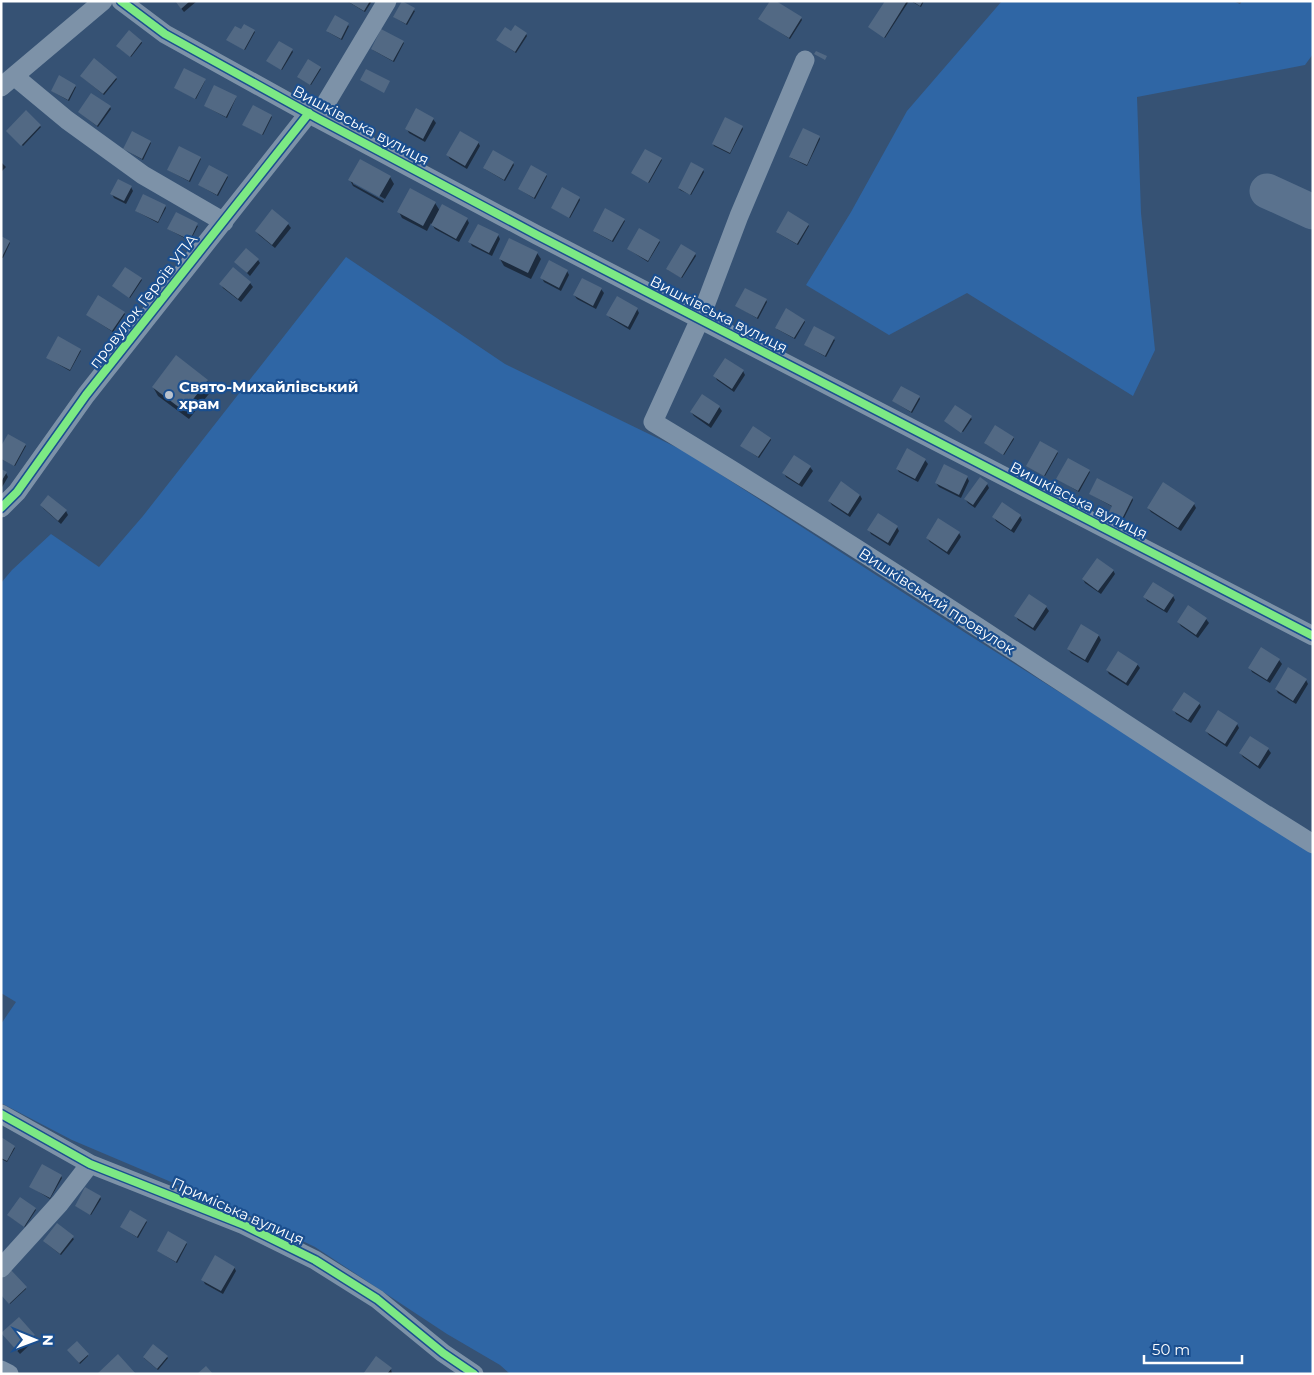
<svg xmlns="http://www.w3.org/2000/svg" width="1314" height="1375" viewBox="0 0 1314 1375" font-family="Montserrat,sans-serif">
<rect width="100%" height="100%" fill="#365274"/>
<path fill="#2f66a5" d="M1002,1H1233L1240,4L1242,1H1313V54L1305,65L1137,97L1141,213L1155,350L1133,396L967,293L889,335L806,285L851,212L907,111Z
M346,257L505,364L686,452L964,632L1313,852V1374H510L500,1365L447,1334L315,1247L249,1215L72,1140L1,1103V1024L16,1002L1,993V583L12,570L51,534L99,567L143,516Z"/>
<path fill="#0007" d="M175,1H197L184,12Z
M347,1H372L365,12Z
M886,1H909L885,38L870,27Z
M911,1H924L921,7Z
M402,3L415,11L407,25L394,17Z
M335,17L349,26L342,40L328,32Z
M801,18L802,20L790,39L760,19Z
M241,31H254L255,32L245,50L228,40Z
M511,33L526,34L527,36L516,53L498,40Z
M142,42V43L131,57L119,48Z
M403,42L404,43L394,62L373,50Z
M292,50L293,52L282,70L269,62Z
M320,68L321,69L311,85L299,78Z
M60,77L76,87L69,101L52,91Z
M82,77L116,78L117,79L104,95Z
M205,80V81L196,99L175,88Z
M236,97V98L227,118L205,106Z
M110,107L111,109L98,127L79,112Z
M26,112L41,127L23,146L9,132Z
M271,116L272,117L263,135L245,126Z
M433,119L436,123L425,142L409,133L407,129Z
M742,127L743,129L730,154L714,146L713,144Z
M819,137L820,139L807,166L791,158L790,157Z
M150,142L151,143L143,160L124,149Z
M478,142L480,146L467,169L450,159L448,155Z
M200,158L201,159L190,182L168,170Z
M661,159L662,160L649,183L633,173Z
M1,162L6,167L1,172Z
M513,163L514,165L505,181L485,169Z
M703,170L704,172L691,195L680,190L679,188Z
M546,175L547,176L535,199L519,189Z
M227,176L228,177L218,196L199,185Z
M390,177L394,184L385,199L353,181V184L384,201L383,203L353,186L350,180Z
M131,187L133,191L126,204L114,198L112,194Z
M579,198L580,200L570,218L552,208Z
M435,203L440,211L467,219L469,223L459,242L435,229L431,223L427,231L402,218L399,212Z
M165,206L166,208L158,223L136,211Z
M176,213L198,226L190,241L168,229Z
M624,220L625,221L613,242L595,232Z
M288,224L291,228L275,248L259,235L256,231Z
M808,225L809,226L798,245L778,233Z
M498,235L500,239L492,256L472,246L470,242Z
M659,241L660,242L648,262L628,249Z
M9,242L10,243L3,258H1Z
M537,253L541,259L531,279L504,266L500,259Z
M695,254L696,256L682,278L668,270Z
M258,260L260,263L250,276L236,262Z
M233,269L250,283L253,287L241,302L223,288L221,284Z
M567,271L569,275L561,291L544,282L542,278Z
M141,279L142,280L130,298L113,286Z
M583,279L601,289L604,293L596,309L577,299L574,295Z
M766,300L767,302L758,319L737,306Z
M637,309L639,313L630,330L610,318L608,315Z
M124,313L125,314L113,332L87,315Z
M804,320L805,322L795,339L777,329Z
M815,327L835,340L826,357L805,345Z
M80,350L81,351L70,371L49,359Z
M743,371L745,375L734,392L717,380L715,376Z
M207,381L212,390L189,419L158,396L153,387Z
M702,396L719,407L722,411L711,428L694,416L691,412Z
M919,397L920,399L912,413L893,401Z
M955,406L972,419L963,432L946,421Z
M1013,437L1014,439L1004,455L986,444Z
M770,438L771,440L759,458L743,447Z
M25,445L26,446L15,466L1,459Z
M1057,452L1058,453L1045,476L1028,466Z
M925,460L928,464L918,482L899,472L897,469Z
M810,467L813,471L802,487L786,477L784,473Z
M1,470L6,473L8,477L1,489Z
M1089,471L1090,472L1079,492L1058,479Z
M967,477L969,481L961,498L939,487L936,483Z
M987,484L989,488L975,508L968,503L965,499Z
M1090,494L1132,498L1133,500L1123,520L1111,513L1113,507Z
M860,495L862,499L850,517L832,505L829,501Z
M1194,504L1196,508L1181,531L1151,512L1148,508Z
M41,505L66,511L68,515L61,524L44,509Z
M1020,516L1022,520L1014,533L996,521L994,517Z
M897,527L899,531L890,546L871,534L869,530Z
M959,533L961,537L949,555L930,542L927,538Z
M1113,570L1115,574L1101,594L1085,583L1083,579Z
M1173,596L1175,600L1167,613L1147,601L1145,597Z
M1046,607L1049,611L1035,631L1018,620L1016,616Z
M1189,607L1206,619L1209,623L1198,638L1181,626L1178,622Z
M1082,626L1099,636L1101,640L1088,663L1071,653L1068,649Z
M1262,649L1279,660L1282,664L1270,683L1252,672L1250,668Z
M1137,664L1140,668L1128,686L1109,674L1107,670Z
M1306,680L1308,684L1296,704L1278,693L1276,689Z
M1199,703L1201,707L1191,723L1176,714L1174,710Z
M1237,724L1239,728L1227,747L1209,735L1206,731Z
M1251,738L1268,749L1271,753L1260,769L1243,757L1240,753Z
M1,1139L15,1148L7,1162L1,1159Z
M61,1176L62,1178L50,1199L31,1187Z
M100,1197L101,1199L91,1215L76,1206Z
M35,1209L36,1210L25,1227L9,1216Z
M146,1221L147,1222L138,1238L121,1227Z
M58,1225L74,1239L61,1255L46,1243Z
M186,1243L187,1244L177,1263L158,1251Z
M234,1267L236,1271L223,1294L205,1284L203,1280Z
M26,1288V1289L10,1304L1,1294Z
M34,1335L36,1339L20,1354L5,1337Z
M69,1351L88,1355V1356L80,1364Z
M167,1357L168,1358L158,1370L144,1358Z
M391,1369L392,1374H364Z"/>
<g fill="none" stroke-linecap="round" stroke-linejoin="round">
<path stroke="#5a728e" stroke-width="35" d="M1267,191L1313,212"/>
</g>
<path fill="#526984" d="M175,1H190L181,9Z
M347,1H370L364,11Z
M402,1L415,8L406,24L393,17Z
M770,1H776L802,17L789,38L758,19Z
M885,1H907L884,38L868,27Z
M912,1H923L920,6Z
M335,15L349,23L341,39L326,31Z
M244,24L255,30L244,50L226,40L235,26L241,29Z
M515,25L527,33L515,52L496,40L505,27L511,31Z
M381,29L404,41L393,61L371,49Z
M129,30L142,41L130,57L116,46Z
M279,41L293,49L281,70L266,61Z
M816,51L827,56L825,60L814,54Z
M94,58L117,77L103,94L80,76Z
M308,59L321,67L310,85L297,77Z
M184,68L206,79L195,99L174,88Z
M366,69L390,81L384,93L360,80Z
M59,75L76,85L68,100L51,91Z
M214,85L237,96L226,117L204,106Z
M91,93L111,106L97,126L78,112Z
M253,105L272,115L262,135L242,125Z
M416,108L434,118L423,139L405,129Z
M26,110L41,125L21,146L6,131Z
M725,117L743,126L730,153L712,144Z
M803,128L820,136L807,165L789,157Z
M132,131L151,141L142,159L123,149Z
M460,131L479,142L465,166L446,155Z
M179,146L201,157L189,181L167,170Z
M645,149L662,158L648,183L631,173Z
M493,150L514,162L504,180L483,168Z
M360,159L391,176L379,197L348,180Z
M691,162L704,169L690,195L678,188Z
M209,165L228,175L217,195L198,185Z
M531,165L547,174L534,198L518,189Z
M118,179L132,186L124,201L110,194Z
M562,187L580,197L569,218L551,208Z
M410,188L436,202L423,226L397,212Z
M143,194L166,205L158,222L135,211Z
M442,204L468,218L456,239L431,225Z
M605,208L625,219L612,241L593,231Z
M272,209L289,223L272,245L255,231Z
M788,211L809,224L797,244L776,232Z
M176,212L198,223L190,240L167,229Z
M478,224L499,234L489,253L468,242Z
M639,228L660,240L648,261L627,249Z
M1,236L10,241L1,259Z
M509,238L538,252L528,273L499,259Z
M681,244L696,253L681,278L666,269Z
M246,248L259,259L247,273L234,262Z
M549,260L568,270L559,288L540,278Z
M125,267L142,278L129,298L112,286Z
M233,267L251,282L238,299L219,284Z
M582,278L602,288L593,306L573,295Z
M745,288L767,299L757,318L735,306Z
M98,295L125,312L112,331L86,315Z
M617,296L638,308L628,327L606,315Z
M786,308L805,320L794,338L775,328Z
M814,326L835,337L825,356L804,345Z
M58,336L81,349L70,370L46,358Z
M176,355L208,380L184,411L152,387Z
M725,358L744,370L732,389L713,376Z
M901,386L920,396L911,412L892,401Z
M702,394L720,406L709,424L690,412Z
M955,405L972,416L961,433L944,421Z
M995,425L1014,437L1003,455L984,443Z
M753,426L771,438L758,457L740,446Z
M8,434L26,444L14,466L1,459V446Z
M1040,441L1058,451L1044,476L1026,466Z
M907,448L926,459L915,479L896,469Z
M794,455L811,466L799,484L782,473Z
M1068,458L1090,470L1078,491L1056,479Z
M944,464L968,476L959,495L935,483Z
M1,469L7,472L1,482Z
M980,477L988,483L973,505L964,499Z
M1097,478L1133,497L1122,519L1109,512L1112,506L1089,494Z
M841,481L860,495L848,514L828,501Z
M1163,482L1195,503L1178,528L1147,508Z
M48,495L67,510L58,521L40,505Z
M1002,502L1021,515L1011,530L992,517Z
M878,513L898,526L888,543L867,530Z
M938,518L960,532L947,552L926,538Z
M1097,558L1114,570L1098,591L1082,579Z
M1153,582L1174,595L1164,610L1143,597Z
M1029,594L1047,606L1033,628L1014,616Z
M1188,605L1207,618L1196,635L1177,622Z
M1081,624L1099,635L1085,660L1067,649Z
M1261,647L1280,659L1267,680L1248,668Z
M1118,651L1138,664L1126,683L1106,670Z
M1288,667L1307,679L1293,701L1275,689Z
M1184,692L1200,703L1188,720L1172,710Z
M1218,710L1238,723L1225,744L1205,731Z
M1250,736L1269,748L1258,766L1239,753Z
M1,1137L15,1146L7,1161L1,1158Z
M42,1164L62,1175L50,1198L29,1187Z
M85,1187L101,1196L90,1215L75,1206Z
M20,1197L36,1208L24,1227L7,1215Z
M130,1210L147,1220L137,1237L120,1227Z
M57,1223L74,1236L60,1254L43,1241Z
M168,1231L187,1242L176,1262L157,1251Z
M215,1255L235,1267L221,1291L201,1280Z
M11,1270L27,1287L9,1304L1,1295V1278Z
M19,1317L35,1335L17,1351L1,1333Z
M77,1341L89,1354L79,1363L67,1350Z
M153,1344L168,1356L157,1369L143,1357Z
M118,1354L136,1374H97Z
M376,1356L392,1368L387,1374H363Z
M206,1366L213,1374H197Z"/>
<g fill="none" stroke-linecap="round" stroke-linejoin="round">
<path stroke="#7d92a8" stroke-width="19" d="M121,1L165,34L317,118L537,235L1313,636
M805,60L739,216L700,319L653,422C786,502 916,586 1045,671C1134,729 1222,788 1313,844
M14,76L67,120L143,175L224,222
M1,87L103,1
M317,118L387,1
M1,508L17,492L86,395L309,113
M1,1114L90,1164L244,1225L315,1260L377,1299L443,1353L474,1374
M1,1268L60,1203L90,1164
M1,1370L9,1374"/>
<g stroke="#1b4f8f" stroke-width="11">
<path id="cycleway" d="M121,1L165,34L317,118L537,235L1313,636
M1,508L17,492L86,395L309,113
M1,1114L90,1164L244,1225L315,1260L377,1299L443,1353L474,1374"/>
</g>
<use href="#cycleway" stroke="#7ce984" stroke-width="8"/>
</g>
<circle fill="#b9c2ce" stroke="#1b4f8f" stroke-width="2" cx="169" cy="395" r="5"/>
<g text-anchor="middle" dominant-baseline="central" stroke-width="4.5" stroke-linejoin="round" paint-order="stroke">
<g font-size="15" fill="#fff" stroke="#1b4f8f">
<text transform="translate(361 125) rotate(28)">Вишківська вулиця</text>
<text transform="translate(143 301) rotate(-52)">провулок Героїв УПА</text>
<text transform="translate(719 314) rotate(27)">Вишківська вулиця</text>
<text transform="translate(1079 500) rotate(27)">Вишківська вулиця</text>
<text transform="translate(937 601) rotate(33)">Вишківський провулок</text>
<text transform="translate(238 1211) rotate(24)">Приміська вулиця</text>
</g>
<g font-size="15" font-weight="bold" fill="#fff" stroke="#1b4f8f" text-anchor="start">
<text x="179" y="386">Свято-Михайлівський<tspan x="179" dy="17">храм</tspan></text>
</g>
</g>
<rect width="1314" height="1375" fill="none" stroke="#ffffff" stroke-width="5"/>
<g transform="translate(35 1340) rotate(91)" stroke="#1b4f8f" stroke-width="4" paint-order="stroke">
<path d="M0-4L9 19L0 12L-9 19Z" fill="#ffffff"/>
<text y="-8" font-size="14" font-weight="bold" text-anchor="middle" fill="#ffffff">N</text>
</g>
<path d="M1144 1355v8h98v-8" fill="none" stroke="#ffffff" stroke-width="2.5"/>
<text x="1152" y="1355" font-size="15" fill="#ffffff" stroke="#1b4f8f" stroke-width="4" paint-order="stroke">50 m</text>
</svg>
